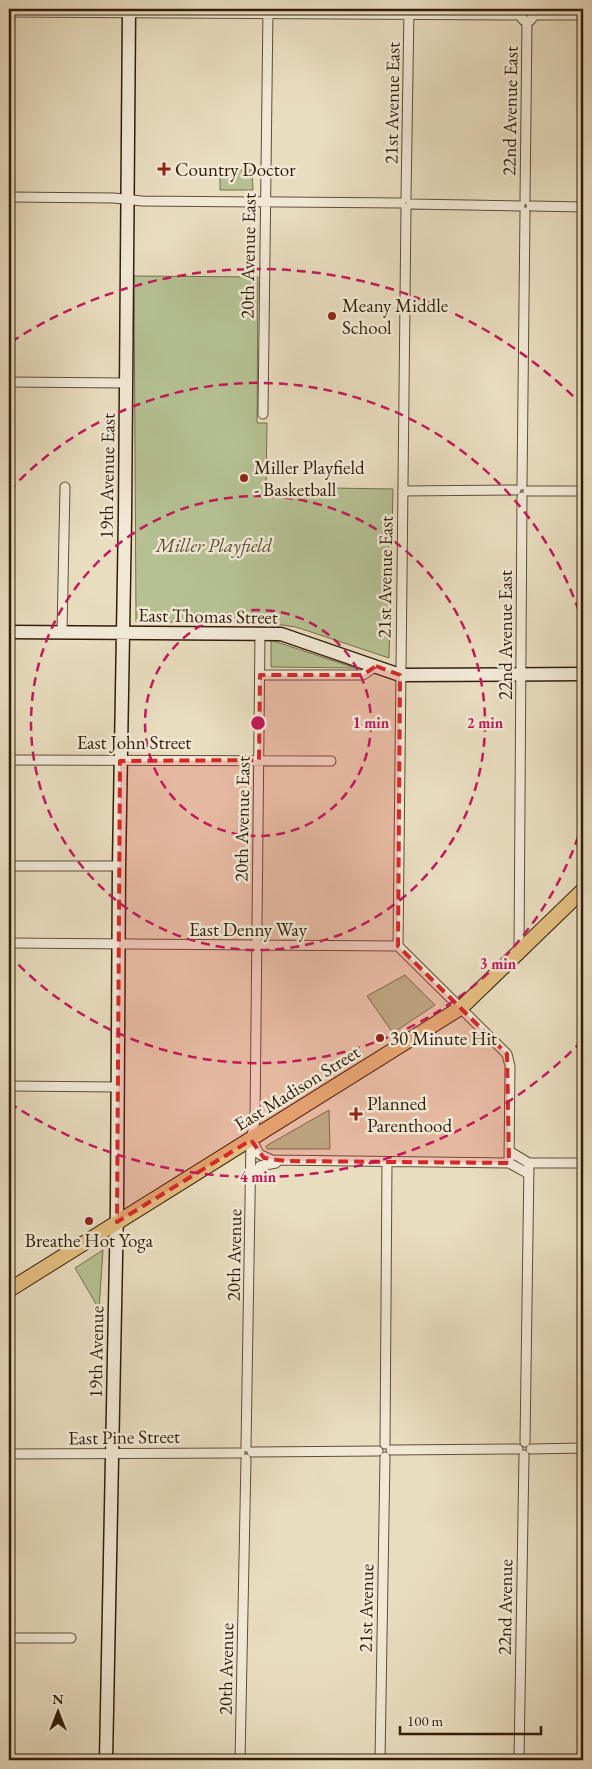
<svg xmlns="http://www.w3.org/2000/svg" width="592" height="1769" viewBox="0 0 592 1769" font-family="'EB Garamond',serif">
<rect width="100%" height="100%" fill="#e9ddc0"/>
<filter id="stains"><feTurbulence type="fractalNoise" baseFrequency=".004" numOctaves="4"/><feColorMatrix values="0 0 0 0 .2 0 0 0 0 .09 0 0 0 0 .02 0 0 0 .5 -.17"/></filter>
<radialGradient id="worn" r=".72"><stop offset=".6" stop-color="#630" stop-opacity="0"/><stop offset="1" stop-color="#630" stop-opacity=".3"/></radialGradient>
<path fill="#b5c193" stroke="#746f4e" d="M220,170H252L253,190H220Z
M134,276L258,277L257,423H267L266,487L393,489L389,658L296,627L262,622H136Z
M271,640L355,668L271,667Z
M405,975L435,1005L393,1033L367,996Z
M329,1110L330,1149H267L266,1146Z
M103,1250L99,1309L75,1268Z"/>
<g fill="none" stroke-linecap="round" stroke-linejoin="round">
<g stroke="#604d38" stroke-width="11">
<path id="street" d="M521.5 16a5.5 5.5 0 1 1 11 0a5.5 5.5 0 1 1-11 0Z
M9,12L522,15
M533,15H583
M9,197L114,198L142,201L401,203
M406,198L409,9
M525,200L527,21
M411,204L520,206
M531,206L583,207
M9,382L126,383
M263,414L268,9
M522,485L525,212
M403,491L516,490
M528,491H583
M62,632L65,487
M260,675H363L376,666
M9,760L331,761
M9,866H119
M9,943L398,946L507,1054L510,1066L509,1163
M398,946L406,208
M519,954L522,497
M9,1086L118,1087
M253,1142L259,1154L272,1160L509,1163L529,1174
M509,1151L529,1163H583
M253,1180L260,1166L276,1163
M525,1442L529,1163
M385,1444L387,1162
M246,1447L251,1140L255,1121L260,633
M531,1449L583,1448
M391,1450L518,1449
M252,1452L378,1451
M9,1454L240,1453
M9,1638H71
M240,1760L246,1459
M380,1760L385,1457
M519,1760L524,1455"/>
</g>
<g stroke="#331d0a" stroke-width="15">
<path id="secondary" d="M9,632L281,634L400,675L583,674
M106,1760L117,1207L119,866L125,517L129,9"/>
</g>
<g stroke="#331d0a" stroke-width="16">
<path id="primary" d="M9,1290L462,1007L583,890"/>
</g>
<use href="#street" stroke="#f1e9d6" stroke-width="9"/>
<use href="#secondary" stroke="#f1e9d6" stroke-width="12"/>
<use href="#primary" stroke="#e4be80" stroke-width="14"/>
</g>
<path fill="#d62828" fill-opacity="0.2" stroke="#d62828" stroke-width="4" stroke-dasharray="10 6" stroke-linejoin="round" d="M376,666L400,675L398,946L507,1054L509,1163L286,1161L264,1158L251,1140L117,1222L120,761L259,760L260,675H363Z"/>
<g fill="none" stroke="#c2185b" stroke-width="2.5" stroke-dasharray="9 6">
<circle cx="258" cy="723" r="113"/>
<circle cx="258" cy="723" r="227"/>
<path d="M583 822A340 340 0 0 1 9 955M9 491A340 340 0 0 1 583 624"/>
<path d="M582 1041A454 454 0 0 1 11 1104M11 342A454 454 0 0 1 582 405"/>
</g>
<g fill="#8f2418" stroke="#f1e9d6" stroke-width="2">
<path d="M161.5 161.5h5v5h5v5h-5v5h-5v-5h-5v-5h5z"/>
<circle cx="332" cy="316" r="5"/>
<circle cx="244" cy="478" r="5"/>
<circle cx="380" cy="1038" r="5"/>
<path d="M353.5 1106.5h5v5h5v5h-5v5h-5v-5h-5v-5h5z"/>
<circle cx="89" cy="1221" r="5"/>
</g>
<g text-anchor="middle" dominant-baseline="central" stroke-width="5" stroke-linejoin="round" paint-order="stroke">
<g font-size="19" fill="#331d0a" stroke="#f1e9d6">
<text transform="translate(392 103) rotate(-89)">21st Avenue East</text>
<text transform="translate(510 111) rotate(-89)">22nd Avenue East</text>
<text transform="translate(248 256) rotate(-89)">20th Avenue East</text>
<text transform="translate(107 476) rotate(-89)">19th Avenue East</text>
<text transform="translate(385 577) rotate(-89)">21st Avenue East</text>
<text transform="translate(208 616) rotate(1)">East Thomas Street</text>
<text transform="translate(505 635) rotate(-90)">22nd Avenue East</text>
<text x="134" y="742">East John Street</text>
<text transform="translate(242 819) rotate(-89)">20th Avenue East</text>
<text x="248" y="929">East Denny Way</text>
<text transform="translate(297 1088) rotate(-32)">East Madison Street</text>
<text transform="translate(234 1255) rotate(-89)">20th Avenue</text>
<text transform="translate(96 1352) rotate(-89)">19th Avenue</text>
<text transform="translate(124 1437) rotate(-1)">East Pine Street</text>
<text transform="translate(505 1607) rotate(-89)">22nd Avenue</text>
<text transform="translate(366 1608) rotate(-89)">21st Avenue</text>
<text transform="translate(226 1669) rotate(-89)">20th Avenue</text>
</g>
<g font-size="19" fill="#331d0a" stroke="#f1e9d6" text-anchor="start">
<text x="175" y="169">Country Doctor</text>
<text x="342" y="305">Meany Middle<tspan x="342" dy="22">School</tspan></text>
<text x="254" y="467">Miller Playfield<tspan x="254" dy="22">- Basketball</tspan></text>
<text x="390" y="1038">30 Minute Hit</text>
<text x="367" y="1103">Planned<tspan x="367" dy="22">Parenthood</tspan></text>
<text x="89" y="1240" text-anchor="middle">Breathe Hot Yoga</text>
</g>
<g font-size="19" font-style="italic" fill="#5a4e33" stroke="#f1e9d6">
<text x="214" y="545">Miller Playfield</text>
</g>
</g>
<circle cx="258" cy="723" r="8" fill="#c2185b" stroke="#f1e9d6" stroke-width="2.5"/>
<g font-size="15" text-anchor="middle" font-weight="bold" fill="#c2185b" stroke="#f1e9d6" stroke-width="5" stroke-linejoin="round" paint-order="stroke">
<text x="371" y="728">1 min</text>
<text x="485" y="728">2 min</text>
<text x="498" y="969">3 min</text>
<text x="258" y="1182">4 min</text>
</g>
<rect width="592" height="1769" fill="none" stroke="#e9ddc0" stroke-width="30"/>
<rect x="10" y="10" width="572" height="1749" fill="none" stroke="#331d0a" stroke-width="2.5"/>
<rect x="15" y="15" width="562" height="1739" fill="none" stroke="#331d0a"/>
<g transform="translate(58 1712)" stroke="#f1e9d6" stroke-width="4" paint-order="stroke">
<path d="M0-4L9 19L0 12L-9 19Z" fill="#331d0a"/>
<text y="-8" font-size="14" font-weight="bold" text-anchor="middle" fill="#331d0a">N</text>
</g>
<path d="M400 1726v8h141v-8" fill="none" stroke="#331d0a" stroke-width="2.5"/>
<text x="407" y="1726" font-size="15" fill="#331d0a" stroke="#f1e9d6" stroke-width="4" paint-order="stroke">100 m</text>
<rect width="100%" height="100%" filter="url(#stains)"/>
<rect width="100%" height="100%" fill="url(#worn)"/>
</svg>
